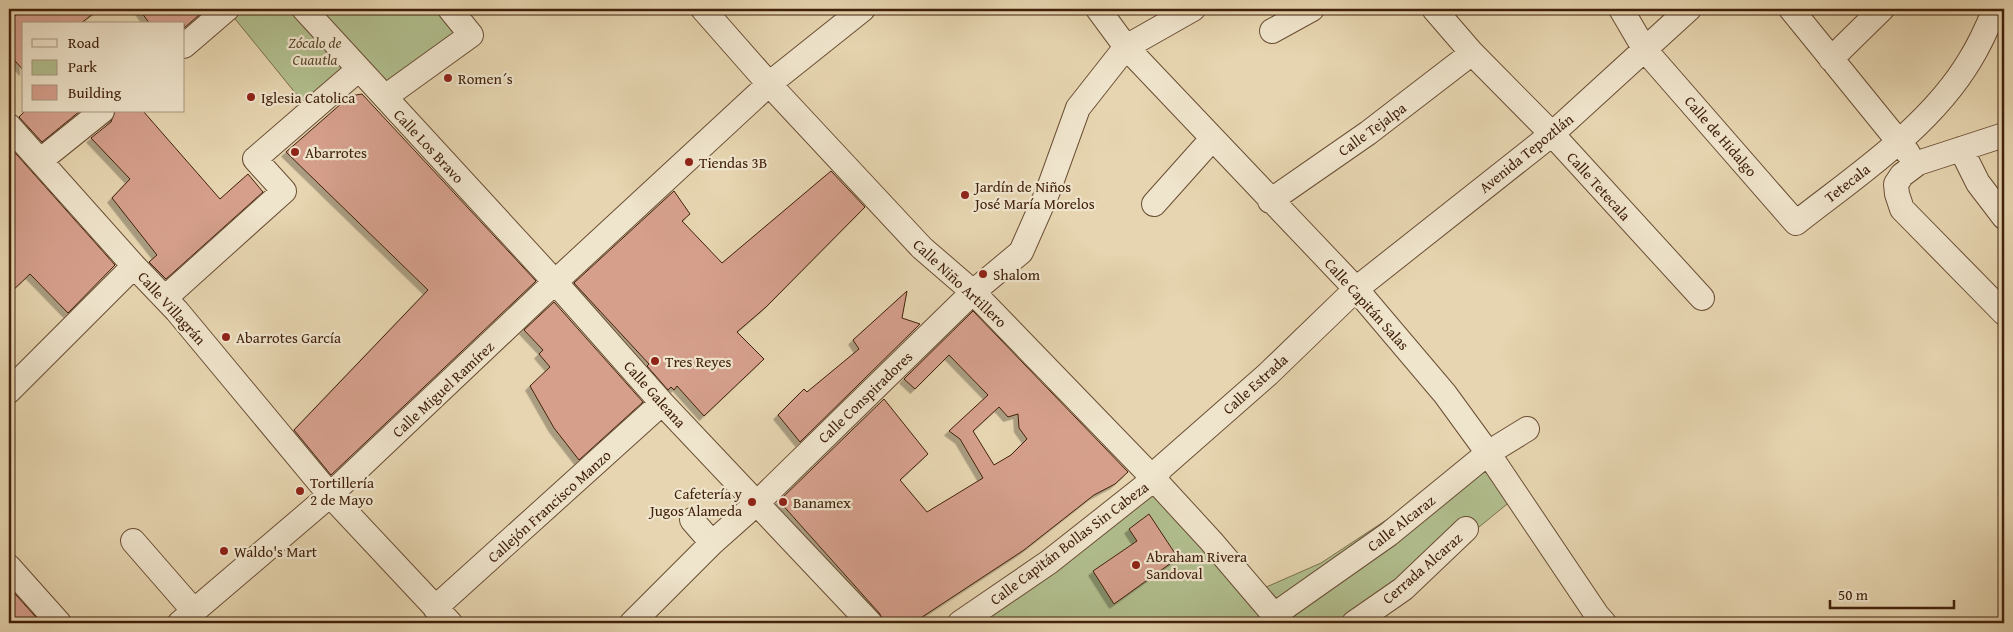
<svg xmlns="http://www.w3.org/2000/svg" width="2013" height="632" viewBox="0 0 2013 632" font-family="'Gentium Book Plus',serif">
<defs>
<filter id="shadow"><feDropShadow dx="-4.5" dy="4.5" stdDeviation="0" flood-color="#0004"/></filter>
</defs>
<rect width="100%" height="100%" fill="#e6d5b0"/>
<filter id="stains"><feTurbulence type="fractalNoise" baseFrequency=".004" numOctaves="4"/><feColorMatrix values="0 0 0 0 .2 0 0 0 0 .09 0 0 0 0 .02 0 0 0 .5 -.17"/></filter>
<radialGradient id="worn" r=".72"><stop offset=".6" stop-color="#630" stop-opacity="0"/><stop offset="1" stop-color="#630" stop-opacity=".3"/></radialGradient>
<path fill="#b1be8e" stroke="#79704c" d="M227,9H450L471,35L394,108L359,69L310,111Z
M1488,453L1517,496L1403,589L1354,623H960L1154,479L1255,592L1321,563Z"/>
<path fill="#d59f8c" stroke="#41210b" fill-rule="evenodd" filter="url(#shadow)" d="M23,9H99L80,24H24V71L9,54V21Z
M139,9H206L184,28V24H150Z
M362,94L536,281L331,475L294,430L428,290L286,152L350,96Z
M25,111H80L42,142L19,117Z
M115,111H143L220,199L248,174L263,192L166,279L149,262L157,255L112,198L130,179L91,138L111,122Z
M9,146L115,265L68,313L30,274L9,294Z
M831,171L865,207L766,307L737,332L764,359L704,416L677,386L674,390L671,387L668,390L647,366L649,364L574,283L674,191L690,214L682,221L722,263Z
M907,291L902,318L920,324L800,442L778,415L804,389L807,392L859,349L853,340Z
M554,302L643,402L579,460L554,428L530,386L550,367L539,354L543,350L524,330Z
M973,311L1128,472L1115,484L1094,495L1024,550L913,623H884L880,614L779,501L884,399L928,454L900,480L927,512L983,478L960,439L949,431L988,395L949,355L915,389L904,379ZM999,407L1008,417L1018,414L1019,428L1027,439L1011,455L994,465L973,431Z
M1149,514L1178,558L1114,604L1093,571L1137,541L1129,529Z
M9,587L41,623H9Z"/>
<g fill="none" stroke-linecap="round" stroke-linejoin="round">
<g stroke="#6a4e34" stroke-width="26">
<path id="minor" d="M304,9L555,282L662,403L870,623
M703,9L769,84L922,248L973,292L1154,479L1211,541L1281,623
M1098,9L1126,47L1356,289L1445,394L1488,453L1597,615L1604,623
M1434,9L1472,53L1552,134L1702,298
M1621,9L1645,50L1796,223C1857,175 1930,127 1970,60C1980,44 1988,26 1995,9
M1791,9L1908,153
M1272,31L1312,9
M184,46L227,9
M1831,59L1882,9
M385,97L471,35L450,9
M9,126L134,266L177,311L330,495L450,623
M2004,135L1918,163L1902,175L1896,184L1897,194L1902,209L2004,313
M1961,149L1978,183L2004,217
M41,160L102,111
M1270,201L1368,133L1472,53
M1154,204L1212,139
M165,298L284,191L255,159L359,69
M9,391L134,266
M692,520L712,543
M133,541L194,611
M9,567L59,623
M435,608L662,403
M1274,615L1389,534L1488,453L1527,429
M180,623L330,495L555,282L769,84L863,9
M632,623L712,543L757,503L973,292L1021,252L1048,191L1078,108L1126,47L1193,9
M960,623L1049,562L1154,479L1161,468L1268,374L1356,289L1552,134L1689,9
M1354,623L1403,589L1466,529"/>
</g>
<use href="#minor" stroke="#efe4cc" stroke-width="24"/>
</g>
<g fill="#8f2418" stroke="#efe4cc" stroke-width="2">
<circle cx="448" cy="78" r="5"/>
<circle cx="251" cy="97" r="5"/>
<circle cx="295" cy="152" r="5"/>
<circle cx="689" cy="162" r="5"/>
<circle cx="965" cy="195" r="5"/>
<circle cx="983" cy="274" r="5"/>
<circle cx="226" cy="337" r="5"/>
<circle cx="655" cy="361" r="5"/>
<circle cx="300" cy="491" r="5"/>
<circle cx="752" cy="502" r="5"/>
<circle cx="783" cy="502" r="5"/>
<circle cx="224" cy="551" r="5"/>
<circle cx="1136" cy="565" r="5"/>
</g>
<g text-anchor="middle" dominant-baseline="central" stroke-width="4.5" stroke-linejoin="round" paint-order="stroke">
<g font-size="15" font-style="italic" fill="#5d482c" stroke="#efe4cc">
<text x="315" y="42">Zócalo de<tspan x="315" dy="17">Cuautla</tspan></text>
</g>
<g font-size="15" fill="#41210b" stroke="#efe4cc" text-anchor="start">
<text x="458" y="78">Romen´s</text>
<text x="261" y="97">Iglesia Catolica</text>
<text x="305" y="152">Abarrotes</text>
<text x="699" y="162">Tiendas 3B</text>
<text x="975" y="186">Jardín de Niños<tspan x="975" dy="17">José María Morelos</tspan></text>
<text x="993" y="274">Shalom</text>
<text x="236" y="337">Abarrotes García</text>
<text x="665" y="361">Tres Reyes</text>
<text x="310" y="482">Tortillería<tspan x="310" dy="17">2 de Mayo</tspan></text>
<text x="742" y="493" text-anchor="end">Cafetería y<tspan x="742" dy="17">Jugos Alameda</tspan></text>
<text x="793" y="502">Banamex</text>
<text x="234" y="551">Waldo's Mart</text>
<text x="1146" y="556">Abraham Rivera<tspan x="1146" dy="17">Sandoval</tspan></text>
</g>
<g font-size="15" fill="#41210b" stroke="#efe4cc">
<text transform="translate(1372 129) rotate(-36)">Calle Tejalpa</text>
<text transform="translate(1721 136) rotate(49)">Calle de Hidalgo</text>
<text transform="translate(429 146) rotate(47)">Calle Los Bravo</text>
<text transform="translate(1526 153) rotate(-39)">Avenida Tepoztlán</text>
<text transform="translate(1847 183) rotate(-38)">Tetecala</text>
<text transform="translate(1599 186) rotate(48)">Calle Tetecala</text>
<text transform="translate(960 283) rotate(43)">Calle Niño Artillero</text>
<text transform="translate(1367 304) rotate(48)">Calle Capitán Salas</text>
<text transform="translate(172 308) rotate(48)">Calle Villagrán</text>
<text transform="translate(1255 384) rotate(-42)">Calle Estrada</text>
<text transform="translate(443 389) rotate(-43)">Calle Miguel Ramírez</text>
<text transform="translate(655 394) rotate(48)">Calle Galeana</text>
<text transform="translate(865 397) rotate(-44)">Calle Conspiradores</text>
<text transform="translate(549 506) rotate(-42)">Callejón Francisco Manzo</text>
<text transform="translate(1401 523) rotate(-38)">Calle Alcaraz</text>
<text transform="translate(1069 543) rotate(-37)">Calle Capitán Bollas Sin Cabeza</text>
<text transform="translate(1422 568) rotate(-41)">Cerrada Alcaraz</text>
</g>
</g>
<rect width="2013" height="632" fill="none" stroke="#e6d5b0" stroke-width="30"/>
<rect x="10" y="10" width="1993" height="612" fill="none" stroke="#41210b" stroke-width="2.5"/>
<rect x="15" y="15" width="1983" height="602" fill="none" stroke="#41210b"/>
<rect x="22" y="22" width="162" height="90" fill="#efe4cc" stroke="#a9967f"/>
<rect x="32" y="39" width="25" height="8" fill="#efe4cc" stroke="#a9967f"/>
<text x="68" y="48" font-size="15" fill="#41210b">Road</text>
<rect x="32" y="60" width="25" height="15" fill="#b1be8e" stroke="#a9967f"/>
<text x="68" y="72" font-size="15" fill="#41210b">Park</text>
<rect x="32" y="85" width="25" height="15" fill="#d59f8c" stroke="#a9967f"/>
<text x="68" y="98" font-size="15" fill="#41210b">Building</text>
<path d="M1830 600v8h124v-8" fill="none" stroke="#41210b" stroke-width="2.5"/>
<text x="1838" y="600" font-size="15" fill="#41210b" stroke="#efe4cc" stroke-width="4" paint-order="stroke">50 m</text>
<rect width="100%" height="100%" filter="url(#stains)"/>
<rect width="100%" height="100%" fill="url(#worn)"/>
</svg>
